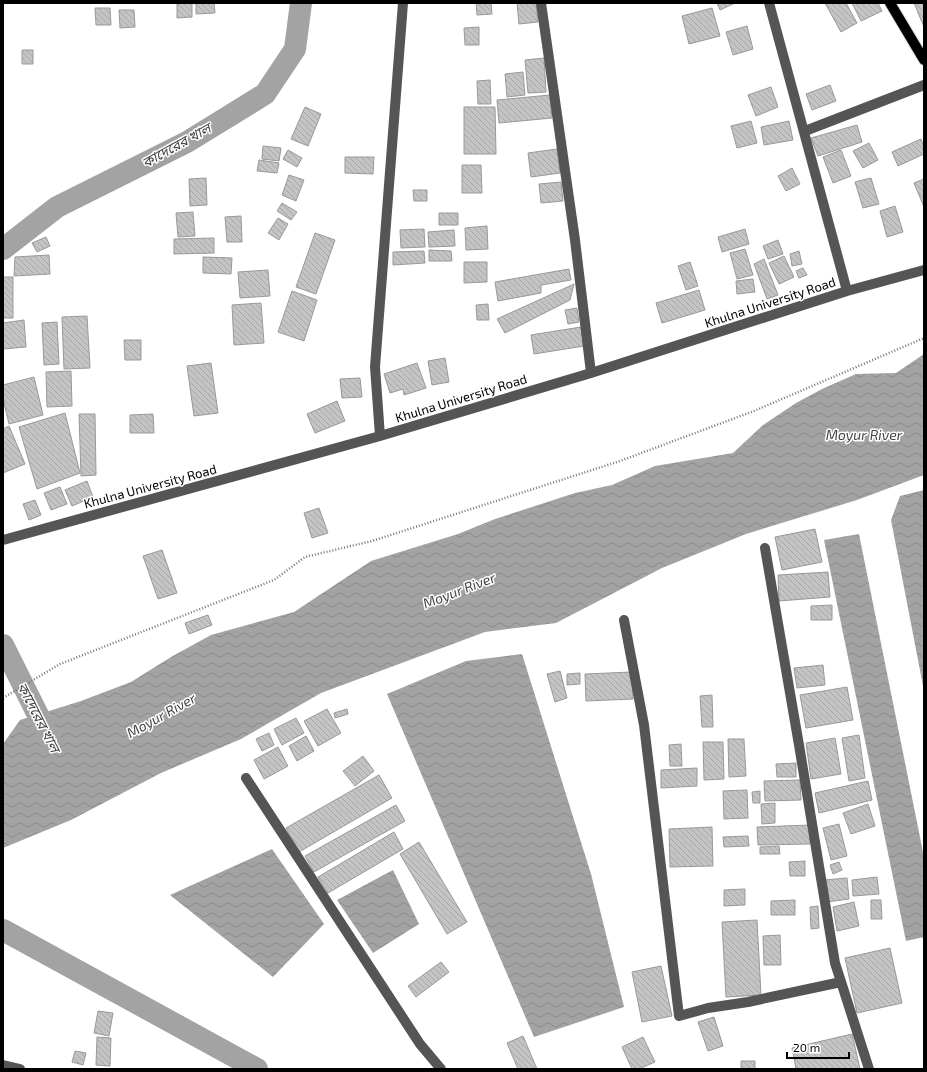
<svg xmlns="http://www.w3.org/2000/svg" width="927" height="1072" viewBox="0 0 927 1072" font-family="'Exo 2','Noto Sans Bengali',sans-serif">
<defs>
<pattern id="water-waves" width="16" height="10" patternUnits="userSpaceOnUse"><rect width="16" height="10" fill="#a3a3a3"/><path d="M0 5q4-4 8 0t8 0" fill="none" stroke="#8b8b8b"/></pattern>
<pattern id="building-back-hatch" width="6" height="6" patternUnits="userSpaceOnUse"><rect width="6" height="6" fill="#c4c4c4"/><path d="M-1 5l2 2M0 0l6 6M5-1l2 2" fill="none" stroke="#a7a7a7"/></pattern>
</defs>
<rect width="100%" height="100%" fill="#fff"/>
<path fill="url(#water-waves)" d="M924,354V475L857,500L746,534L662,568L556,623L485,632L321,693L241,739L161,773L71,820L3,848V744L20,720L81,701L131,682L171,657L211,635L294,612L371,561L458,534L495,519L575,493L612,485L655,466L733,453L763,425L796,403L822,389L856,374L896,373Z
M924,490V691L891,520L900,496Z
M859,534L924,857V937L906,941L824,540Z
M522,654L591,874L624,1007L534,1037L387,694L466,661Z
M272,849L324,924L273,977L170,895Z
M393,870L419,924L373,953L337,900Z"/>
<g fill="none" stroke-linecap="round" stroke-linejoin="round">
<path stroke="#a3a3a3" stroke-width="22" d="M3,249L57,207L187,142L265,94L295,49L301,3
M3,645L51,741
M3,930L257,1069"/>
</g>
<path fill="url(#building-back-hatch)" stroke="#999" d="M177,3H192V17L177,18Z
M196,3H214L215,13L196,14Z
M476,3H491L492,14L477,15Z
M517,3H536L538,22L519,24Z
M717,3H735L720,10Z
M825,3H846L857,23L841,32Z
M852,3H878L882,11L861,21Z
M914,3H924V27Z
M95,8H110L111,25H96Z
M712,8L720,36L689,44L682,16Z
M119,10H134L135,27L120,28Z
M747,26L753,49L733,55L726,32Z
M479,27V45H465L464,28Z
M22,50H33V64H22Z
M544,58L546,92L528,93L525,60Z
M523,72L525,95L507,97L505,74Z
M490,80L491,104H478L477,81Z
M830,85L836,101L812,110L806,94Z
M771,87L778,107L756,116L748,95Z
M550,95L552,118L499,123L497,100Z
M305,107L321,114L308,146L291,139Z
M464,107H495L496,154H464Z
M751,121L757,143L737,148L731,126Z
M789,121L793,140L764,145L761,127Z
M857,125L862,142L818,156L811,138Z
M921,139L924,147V154L898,166L892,152Z
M869,143L878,160L863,168L853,151Z
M263,146L281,148L279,161L262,159Z
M557,149L560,173L531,177L528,153Z
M288,150L302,158L297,167L283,159Z
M841,150L851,176L833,183L823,157Z
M345,157H374L373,174L345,173Z
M259,160L279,163L277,173L257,171Z
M462,165H481L482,193H462Z
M792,168L800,184L786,191L778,176Z
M289,175L304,180L296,201L282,195Z
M206,178L207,205L190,206L189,179Z
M871,178L879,204L863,208L855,182Z
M924,179V207L914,183Z
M561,182L563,201L541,203L539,184Z
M413,190H427V201H414Z
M282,203L297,212L291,220L277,211Z
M895,206L903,232L887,237L880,211Z
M193,212L195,236L178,237L176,213Z
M439,213H458V225H439Z
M241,216L242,242H227L225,217Z
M278,218L288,224L279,240L268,233Z
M487,226L488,249L466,250L465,228Z
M424,229L425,247L401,248L400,230Z
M745,229L749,244L722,252L718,237Z
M454,230L455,246L429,247L428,232Z
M315,233L335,240L316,294L296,287Z
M46,237L50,246L37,252L32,243Z
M214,238V253L174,254V239Z
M778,240L783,254L768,259L763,246Z
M745,249L753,275L737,279L730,253Z
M429,250L451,251L452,261H429Z
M424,251L425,263L393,265V252Z
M799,251L802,264L792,266L790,254Z
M49,255L50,274L14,276L15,257Z
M784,256L794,277L779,284L769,263Z
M203,257L232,258L231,274L203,273Z
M764,259L778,295L767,299L754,264Z
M464,262H487V282L464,283Z
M690,262L698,286L686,290L678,266Z
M803,268L807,275L799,278L796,271Z
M569,269L571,280L541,285V293L498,301L495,282Z
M268,270L270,296L240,298L238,272Z
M3,277H13V318H3Z
M753,279L755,292L737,294L736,281Z
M574,284L570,300L505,333L497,319Z
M699,290L705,310L662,323L656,303Z
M292,291L317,300L304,341L278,332Z
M261,303L264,343L234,345L232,305Z
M488,304L489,320H477L476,305Z
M577,308L579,322L568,324L565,310Z
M87,316L90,368L64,369L62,317Z
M24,320L26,347L3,349V323Z
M57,322L59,364L44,365L42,323Z
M581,327L584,346L534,354L531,335Z
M124,340H141V360H125Z
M445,358L449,382L432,385L428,361Z
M211,363L218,413L194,416L187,366Z
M417,363L426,388L404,395L403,389L390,393L384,374Z
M71,371L72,406L47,407L46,372Z
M34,377L43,415L9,424L3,399V385Z
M360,378L362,397L342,398L340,379Z
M337,401L345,421L315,433L307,414Z
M65,413L80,473L37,489L19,427Z
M79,414H95L96,475L81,476Z
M153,414L154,433H130V415Z
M9,426L25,464L3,473V429Z
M87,481L93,497L72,506L65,490Z
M60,487L67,504L51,510L44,493Z
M35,500L41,515L29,520L23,504Z
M319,508L328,533L312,538L304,513Z
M815,529L822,562L782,570L775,537Z
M162,550L177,593L158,599L143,556Z
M828,572L830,597L779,601L778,575Z
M832,605V620H811V606Z
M208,615L212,625L189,634L185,623Z
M823,665L825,685L797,688L794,668Z
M560,671L567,698L555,702L547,674Z
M632,672L633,699L586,701L585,674Z
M580,673V684L567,685V674Z
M847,687L853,720L806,728L800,695Z
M712,695L713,727H702L700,696Z
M327,709L341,733L318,746L304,721Z
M347,709L348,714L335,718L334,713Z
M296,718L304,733L282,745L274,729Z
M269,733L274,745L262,751L256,739Z
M859,735L865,778L849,781L842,738Z
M306,736L314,751L297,761L289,746Z
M835,738L841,774L811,779L806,743Z
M728,739H744L746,776L729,777Z
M703,742H723L724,779L704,780Z
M681,744L682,766H670L669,745Z
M278,747L288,766L264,779L254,760Z
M363,756L374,771L355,786L343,771Z
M796,763V777H777L776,764Z
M697,768V786L661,788V770Z
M379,775L392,798L299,852L286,828Z
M800,780L801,800L765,801L764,781Z
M868,781L872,800L819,813L815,793Z
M747,790L748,818L724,819L723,791Z
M760,791V803H753L752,792Z
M775,803V823L762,824L761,804Z
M868,804L875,826L851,834L843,813Z
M396,805L405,821L314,872L305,856Z
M839,824L847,856L831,860L823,828Z
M810,825V844L758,845L757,827Z
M712,827L713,866L670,867L669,829Z
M394,832L403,849L328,893L318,877Z
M748,836L749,846L724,847L723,837Z
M419,842L467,922L447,934L400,854Z
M779,846L780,854H760V847Z
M805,861V876H790L789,862Z
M839,862L842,870L833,874L830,865Z
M877,877L879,894L853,896L852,880Z
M847,878L849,899L827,902L824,880Z
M745,889V905L724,906V890Z
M795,900V915H771V901Z
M871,900H881L882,919H871Z
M854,902L859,926L837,931L833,907Z
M818,906L819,928L811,929L810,907Z
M757,920L761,995L726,997L722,922Z
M780,935L781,965H764L763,936Z
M890,948L902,1003L857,1013L845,958Z
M441,962L449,972L416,997L408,986Z
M661,966L672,1016L642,1022L632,972Z
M98,1011L113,1013L109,1036L94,1033Z
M714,1017L723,1046L708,1051L698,1022Z
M852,1034L860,1069H796L792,1048Z
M523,1036L537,1069H518L507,1043Z
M97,1037L111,1038L110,1066L96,1065Z
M643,1037L655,1062L639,1069H632L622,1047Z
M75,1051L86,1053L83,1065L72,1062Z
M741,1061H755V1069H741Z"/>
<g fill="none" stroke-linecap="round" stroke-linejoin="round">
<g stroke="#dbdbdb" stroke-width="12">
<path id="major" d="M890,3L924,60"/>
</g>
<path stroke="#777" stroke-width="2.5" stroke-dasharray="1 2" stroke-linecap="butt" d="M3,698L60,664L274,580L305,557L372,541L620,461L754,411L924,338"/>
<path stroke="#555" stroke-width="10" d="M541,3L575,240L591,373
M769,3L847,291
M805,131L924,85
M380,436L375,367L403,3
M3,540L380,436L591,373L847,291L924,270
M765,548L799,745L835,963L869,1069
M624,620L644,725L679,1016L708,1008L748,1002L841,982
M246,778L420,1044L441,1069
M3,1065L20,1069"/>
<use href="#major" stroke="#000" stroke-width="10"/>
</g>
<g text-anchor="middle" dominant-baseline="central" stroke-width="3" stroke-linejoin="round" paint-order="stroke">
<g font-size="13" fill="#000" stroke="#fff">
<text transform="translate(770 302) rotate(-18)">Khulna University Road</text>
<text transform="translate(461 398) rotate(-17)">Khulna University Road</text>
<text transform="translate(150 486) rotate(-15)">Khulna University Road</text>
</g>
<g font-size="14" font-style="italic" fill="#444" stroke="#fff">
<text transform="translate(176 145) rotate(-29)">কাদেরের খাল</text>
<text x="864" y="434">Moyur River</text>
<text transform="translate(459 590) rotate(-21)">Moyur River</text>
<text transform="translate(161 715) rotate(-29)">Moyur River</text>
<text transform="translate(39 717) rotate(63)">কাদেরের খাল</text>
</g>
</g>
<rect width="927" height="1072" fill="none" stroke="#000000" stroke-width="8"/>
<path d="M787 1052v6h62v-6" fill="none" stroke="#000000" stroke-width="2"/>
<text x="793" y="1052" font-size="12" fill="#000000" stroke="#ffffff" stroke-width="3" paint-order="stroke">20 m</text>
</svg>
